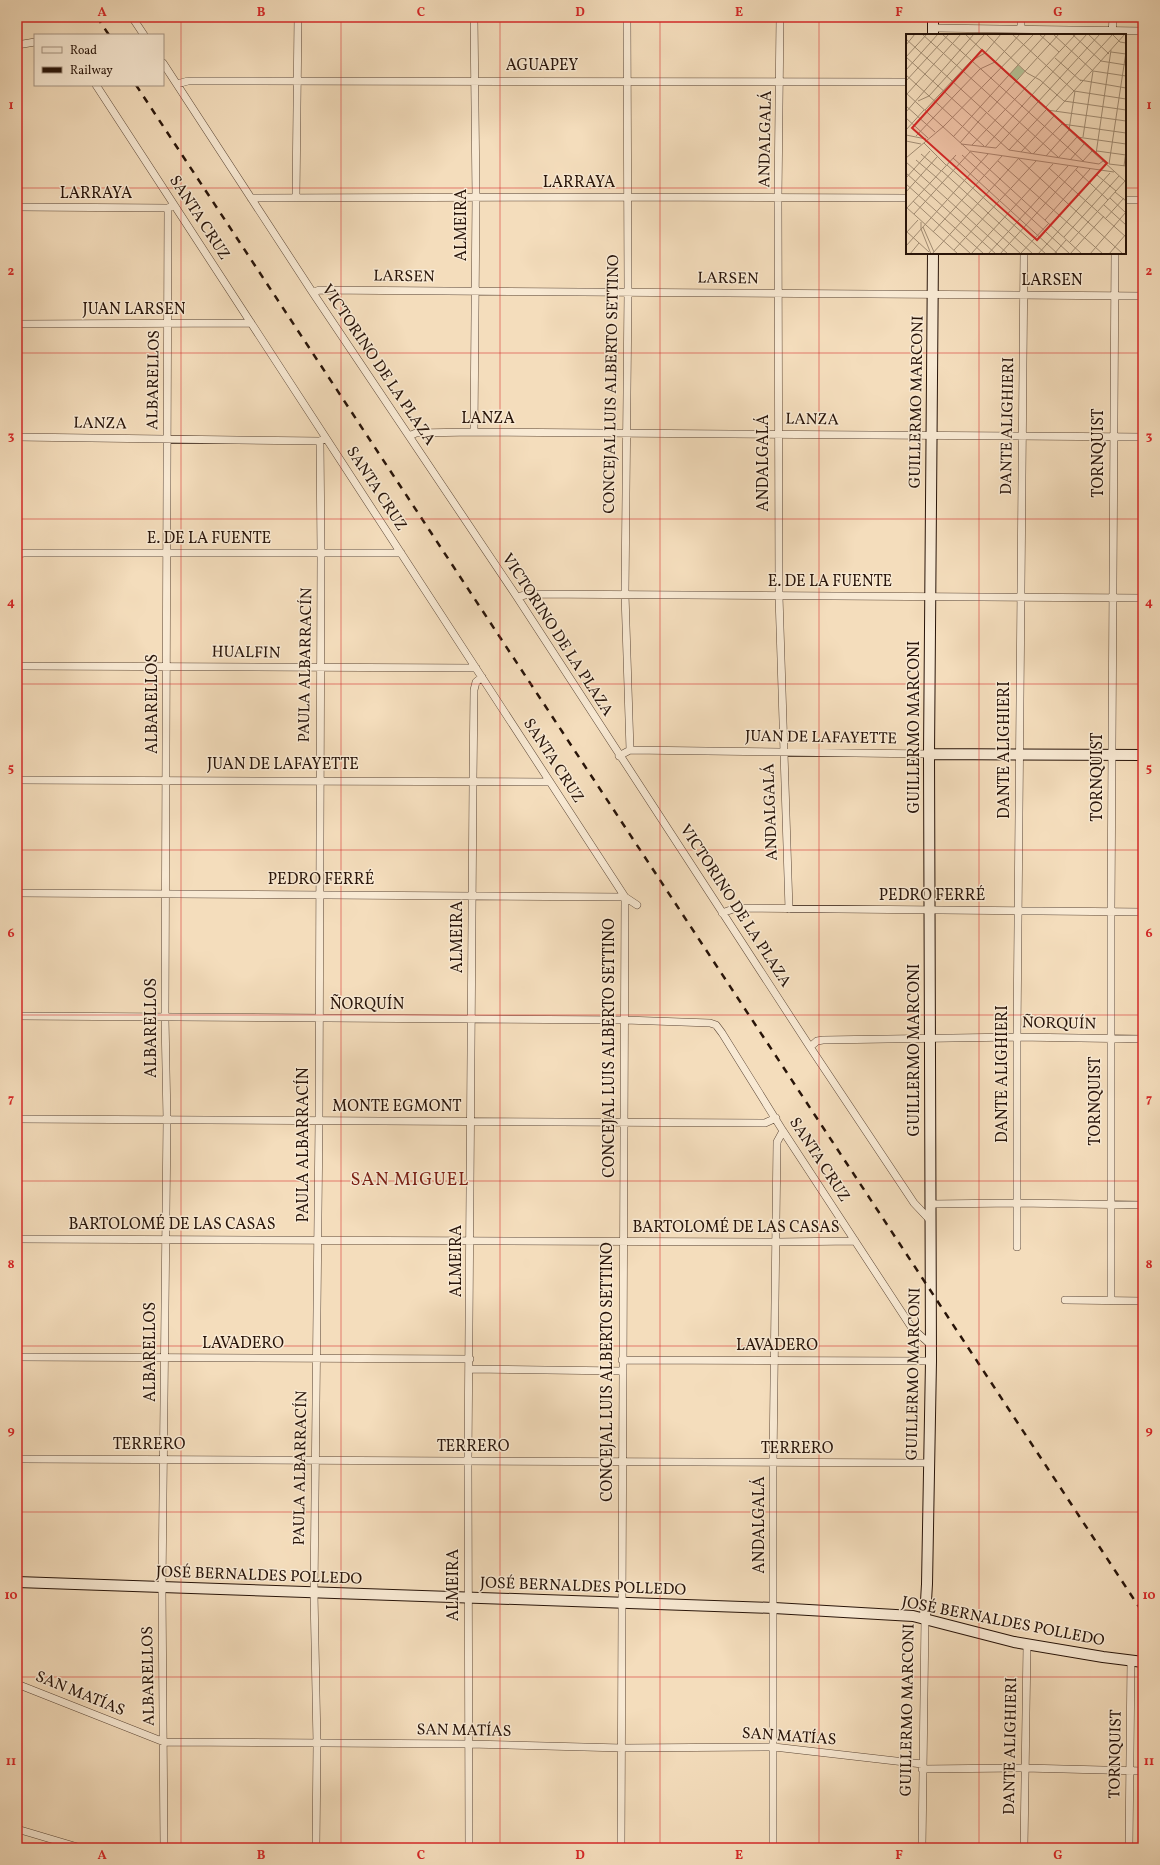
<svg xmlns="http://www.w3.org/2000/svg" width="1160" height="1865" viewBox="0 0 1160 1865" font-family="Vollkorn,serif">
<rect width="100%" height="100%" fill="#f4ddbc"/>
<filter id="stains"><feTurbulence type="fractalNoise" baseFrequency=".005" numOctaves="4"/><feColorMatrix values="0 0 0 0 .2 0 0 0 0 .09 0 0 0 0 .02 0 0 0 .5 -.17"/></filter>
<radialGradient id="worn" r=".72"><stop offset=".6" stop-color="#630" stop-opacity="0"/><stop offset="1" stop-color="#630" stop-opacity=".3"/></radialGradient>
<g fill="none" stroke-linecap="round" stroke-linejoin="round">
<g stroke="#5b4636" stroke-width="8">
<path id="street" d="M132,17L144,35
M474,17L476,197L474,432
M627,17L628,292L625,594L630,750
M780,17L778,198L779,596L789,909
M1021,17V35
M933,28L1143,31
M1112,35L1113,17
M17,45L35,42
M163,63L313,293L517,597L810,1047L914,1203L930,1220
M177,84L188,81L907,82
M96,85L625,897L637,905
M296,197L298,17
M251,198L627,197L907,198
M1125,200H1143
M17,207L168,208L172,206
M313,293L319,290L1143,296
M17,324L251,323
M409,436L416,433L474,432L1143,437
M17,437L320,441L324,439
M17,554L24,553H401
M517,597L529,594L1143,598
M17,664L21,666L476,668
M619,756L630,750L929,754
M17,780L550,782
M17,893L625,897
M722,913L736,908L1143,912
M17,1016L625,1020L710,1023L716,1025L722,1033L783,1131L912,1328L931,1345
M810,1047L817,1041L823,1040L1017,1037L1143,1039
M17,1119L765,1123L776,1118
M930,1204L1018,1203L1143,1205
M17,1239L776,1242L855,1241
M1017,1247V1037L1024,253
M1065,1300L1143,1301
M1111,1301V912L1115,253
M17,1357L470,1359
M622,1360L931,1361
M470,1369L622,1371
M17,1459C321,1460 625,1463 928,1463
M17,1684L164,1742L469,1744L622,1748L774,1747L922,1764
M922,1769L1024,1768L1143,1771
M17,1829L81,1848
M164,1848L162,1588L167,1120L165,1018L168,208
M316,1848L317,1744L314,1593L319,1121L321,554L320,441
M469,1848L468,1461L473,781L474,690L476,682L482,677
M621,1848L625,897
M773,1848V1463L777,1142L783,1131
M922,1848L925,1618
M1024,1848L1027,1645
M1129,1848L1131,1660"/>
</g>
<g stroke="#281409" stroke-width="12">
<path id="secondary" d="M933,35V17
M929,754L1143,755
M17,1582L774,1608L913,1616L1014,1642L1103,1657L1143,1662
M925,1618L927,1584L931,1361L929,754L933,253"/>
</g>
<use href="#street" stroke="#f8e9d3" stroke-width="7"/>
<use href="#secondary" stroke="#f8e9d3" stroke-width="10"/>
<path stroke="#281409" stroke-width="2.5" stroke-dasharray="7 7" stroke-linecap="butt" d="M97,17L109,35
M136,85L1143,1613"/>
</g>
<path fill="none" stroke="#d62828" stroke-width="1" stroke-opacity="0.55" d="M181,17V1848M341,17V1848M500,17V1848M660,17V1848M819,17V1848M979,17V35M17,188H907M1125,188H1143M979,253V1848M17,353H1143M17,519H1143M17,684H1143M17,850H1143M17,1015H1143M17,1181H1143M17,1346H1143M17,1512H1143M17,1677H1143"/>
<g text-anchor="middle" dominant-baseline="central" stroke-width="3" stroke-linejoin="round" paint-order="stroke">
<g font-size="16" fill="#281409" stroke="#f8e9d3">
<text x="542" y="66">AGUAPEY</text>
<text transform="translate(766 139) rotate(-89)">ANDALGALÁ</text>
<text x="579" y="183">LARRAYA</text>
<text x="96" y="194">LARRAYA</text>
<text transform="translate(199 218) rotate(57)">SANTA CRUZ</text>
<text transform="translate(462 225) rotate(-90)">ALMEIRA</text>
<text transform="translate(404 277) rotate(1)">LARSEN</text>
<text transform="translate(728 279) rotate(1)">LARSEN</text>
<text x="1052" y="281">LARSEN</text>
<text x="134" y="310">JUAN LARSEN</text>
<text transform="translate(378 365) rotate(56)">VICTORINO DE LA PLAZA</text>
<text transform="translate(154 380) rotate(-89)">ALBARELLOS</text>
<text transform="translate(612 384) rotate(-89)">CONCEJAL LUIS ALBERTO SETTINO</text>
<text transform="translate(917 402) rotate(-89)">GUILLERMO MARCONI</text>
<text x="488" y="419">LANZA</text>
<text transform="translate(812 420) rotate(1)">LANZA</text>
<text transform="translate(100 424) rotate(1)">LANZA</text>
<text transform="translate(1008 426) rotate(-89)">DANTE ALIGHIERI</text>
<text transform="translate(1099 453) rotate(-90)">TORNQUIST</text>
<text transform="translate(764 463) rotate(-90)">ANDALGALÁ</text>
<text transform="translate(376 489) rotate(57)">SANTA CRUZ</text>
<text x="209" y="539">E. DE LA FUENTE</text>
<text x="830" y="582">E. DE LA FUENTE</text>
<text transform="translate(557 635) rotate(57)">VICTORINO DE LA PLAZA</text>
<text transform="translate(246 653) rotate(1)">HUALFIN</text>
<text transform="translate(306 665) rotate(-89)">PAULA ALBARRACÍN</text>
<text transform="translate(153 704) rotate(-90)">ALBARELLOS</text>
<text transform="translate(915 727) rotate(-90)">GUILLERMO MARCONI</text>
<text transform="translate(821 738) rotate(1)">JUAN DE LAFAYETTE</text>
<text transform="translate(1005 750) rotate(-90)">DANTE ALIGHIERI</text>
<text transform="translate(553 761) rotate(57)">SANTA CRUZ</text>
<text x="283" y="765">JUAN DE LAFAYETTE</text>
<text transform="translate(1098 777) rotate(-90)">TORNQUIST</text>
<text transform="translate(771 812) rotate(-92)">ANDALGALÁ</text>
<text x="321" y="880">PEDRO FERRÉ</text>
<text x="932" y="896">PEDRO FERRÉ</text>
<text transform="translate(735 906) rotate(57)">VICTORINO DE LA PLAZA</text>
<text transform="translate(458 937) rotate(-90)">ALMEIRA</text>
<text x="367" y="1005">ÑORQUÍN</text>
<text transform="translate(1059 1024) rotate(1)">ÑORQUÍN</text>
<text transform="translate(152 1028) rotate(-90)">ALBARELLOS</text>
<text transform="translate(610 1048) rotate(-90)">CONCEJAL LUIS ALBERTO SETTINO</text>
<text transform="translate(915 1050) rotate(-90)">GUILLERMO MARCONI</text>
<text transform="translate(1003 1074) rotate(-90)">DANTE ALIGHIERI</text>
<text transform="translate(1096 1101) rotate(-90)">TORNQUIST</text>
<text x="397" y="1107">MONTE EGMONT</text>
<text transform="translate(304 1145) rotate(-90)">PAULA ALBARRACÍN</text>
<text transform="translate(819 1160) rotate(57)">SANTA CRUZ</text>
<text x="172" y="1225">BARTOLOMÉ DE LAS CASAS</text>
<text x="736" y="1228">BARTOLOMÉ DE LAS CASAS</text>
<text transform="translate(457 1261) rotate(-90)">ALMEIRA</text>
<text x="243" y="1344">LAVADERO</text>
<text x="777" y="1346">LAVADERO</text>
<text transform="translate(151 1352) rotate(-90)">ALBARELLOS</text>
<text transform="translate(608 1372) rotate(-90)">CONCEJAL LUIS ALBERTO SETTINO</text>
<text transform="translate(914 1374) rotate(-89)">GUILLERMO MARCONI</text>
<text x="149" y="1445">TERRERO</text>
<text x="473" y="1447">TERRERO</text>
<text x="797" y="1449">TERRERO</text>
<text transform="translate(301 1468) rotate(-89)">PAULA ALBARRACÍN</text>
<text transform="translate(760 1525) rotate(-90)">ANDALGALÁ</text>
<text transform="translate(259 1576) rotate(2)">JOSÉ BERNALDES POLLEDO</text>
<text transform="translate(454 1585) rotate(-90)">ALMEIRA</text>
<text transform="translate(583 1587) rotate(2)">JOSÉ BERNALDES POLLEDO</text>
<text transform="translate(1003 1622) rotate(11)">JOSÉ BERNALDES POLLEDO</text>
<text transform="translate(149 1676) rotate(-91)">ALBARELLOS</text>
<text transform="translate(80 1694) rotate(22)">SAN MATÍAS</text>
<text transform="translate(908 1710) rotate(-89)">GUILLERMO MARCONI</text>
<text transform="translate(464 1731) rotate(1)">SAN MATÍAS</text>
<text transform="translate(789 1737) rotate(4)">SAN MATÍAS</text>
<text transform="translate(1011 1746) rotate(-89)">DANTE ALIGHIERI</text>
<text transform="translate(1116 1754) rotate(-89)">TORNQUIST</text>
</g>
<g font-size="18" letter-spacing="1" fill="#7a1f14" stroke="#f8e9d3">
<text x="410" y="1180">SAN MIGUEL</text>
</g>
</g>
<g transform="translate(906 34)">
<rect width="220" height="220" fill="#f4ddbc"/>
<path d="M112,31L119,37L110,47L103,41Z" fill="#b5c296"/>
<path fill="none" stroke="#a28d74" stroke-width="1" d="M16,0L152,123M36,0L177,127M59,0L95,34M80,0L121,39L134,46L158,67L220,76M106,0L168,57L220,65M133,0L153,18M147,0L187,37L220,42M166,0L195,27L220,31M182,0L203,20M206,0L214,8L220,9M0,5L126,120M0,11L9,0M205,18L220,20M0,23L103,116M0,23L21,0M149,24L175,47M95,34L220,148M0,36L32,0M0,41L78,112M174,46L220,54M0,47L43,0M0,59L176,220M1,60L55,0M12,67L23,62L79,0M0,72L29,98M139,74L207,0M19,76L65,27L79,19L95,0M141,76L220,87M150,77L219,0M0,78L68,0M82,78L153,0M0,84L22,104M27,84L74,35L89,28L114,0M72,88L81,78M0,96L18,76M0,101L20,105M10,102L27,84M47,103L140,0M177,103L187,37M0,107L15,110M18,109L40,131M54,109L72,88M55,110L90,114L194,0M66,111L170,0M79,113L181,0M103,116L193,130L197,127M103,116L140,76M64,117L208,138M191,117L220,121M115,118L148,82M15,120L35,137M127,120L156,90L220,99M190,120L205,16M56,121L164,220M140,122L163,96L169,57M0,124L38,92L128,0M47,124L152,220M152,124L171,103L220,110M113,125L217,220M10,126L30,143M164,126L178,110M92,127L197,220M177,127L186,117M0,128L102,220M203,130L220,18M203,130L220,132M41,131L140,220M218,132L220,117M143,134L220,203M170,136L202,166M36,137L127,220M0,139L90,220M191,141L210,157M30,143L115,220M0,144L24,117M0,150L78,220M0,158L31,123M209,158L220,167M204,164L220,179M7,167L65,220L147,130M198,171L220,191M0,173L52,220M1,174L50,121M8,180L64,118M199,185L218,164M139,186L184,135M15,188V195L25,220M145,191L194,137M17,193L28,218M0,197L23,218M27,198L96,122M0,199L12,186M158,203L213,142M164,208L219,147M0,212L82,120M48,216L130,127M4,220L13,209M26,220L113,124M82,220L162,132M94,220L172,133M114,220L143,189M132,220L204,139M148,220L160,206M164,220L198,182M184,220L220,178M203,220L220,200"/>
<path fill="#d62828" fill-opacity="0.15" stroke="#d62828" stroke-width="2" d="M76,16L201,129L131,206L6,94Z"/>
<rect width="220" height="220" fill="none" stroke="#281409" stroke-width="2"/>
</g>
<rect width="1160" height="1865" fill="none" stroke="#f4ddbc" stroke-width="44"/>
<rect x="34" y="34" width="130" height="52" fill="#f8e9d3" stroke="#a59482"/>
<rect x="42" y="47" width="20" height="6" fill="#f8e9d3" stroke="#a59482"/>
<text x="70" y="54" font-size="12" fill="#281409">Road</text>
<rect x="42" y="67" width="20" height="6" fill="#281409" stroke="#a59482"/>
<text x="70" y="74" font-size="12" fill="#281409">Railway</text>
<rect x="22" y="22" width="1116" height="1821" fill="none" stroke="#d62828" stroke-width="1.5"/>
<g font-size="13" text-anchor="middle" font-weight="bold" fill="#d62828">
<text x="102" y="16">A</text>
<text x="261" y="16">B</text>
<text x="421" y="16">C</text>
<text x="580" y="16">D</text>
<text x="739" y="16">E</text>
<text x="899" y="16">F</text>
<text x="1058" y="16">G</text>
<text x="11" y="109">1</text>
<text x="1149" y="109">1</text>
<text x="11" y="275">2</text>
<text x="1149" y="275">2</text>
<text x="11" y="440">3</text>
<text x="1149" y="440">3</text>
<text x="11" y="606">4</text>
<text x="1149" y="606">4</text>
<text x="11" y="772">5</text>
<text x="1149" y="772">5</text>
<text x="11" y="937">6</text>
<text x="1149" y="937">6</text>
<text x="11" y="1103">7</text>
<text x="1149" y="1103">7</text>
<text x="11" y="1268">8</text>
<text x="1149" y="1268">8</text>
<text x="11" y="1434">9</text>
<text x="1149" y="1434">9</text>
<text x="11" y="1599">10</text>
<text x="1149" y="1599">10</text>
<text x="11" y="1765">11</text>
<text x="1149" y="1765">11</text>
<text x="102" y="1859">A</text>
<text x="261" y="1859">B</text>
<text x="421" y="1859">C</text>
<text x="580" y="1859">D</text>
<text x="739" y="1859">E</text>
<text x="899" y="1859">F</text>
<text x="1058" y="1859">G</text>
</g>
<rect width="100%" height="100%" filter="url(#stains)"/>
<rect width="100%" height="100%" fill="url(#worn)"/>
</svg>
